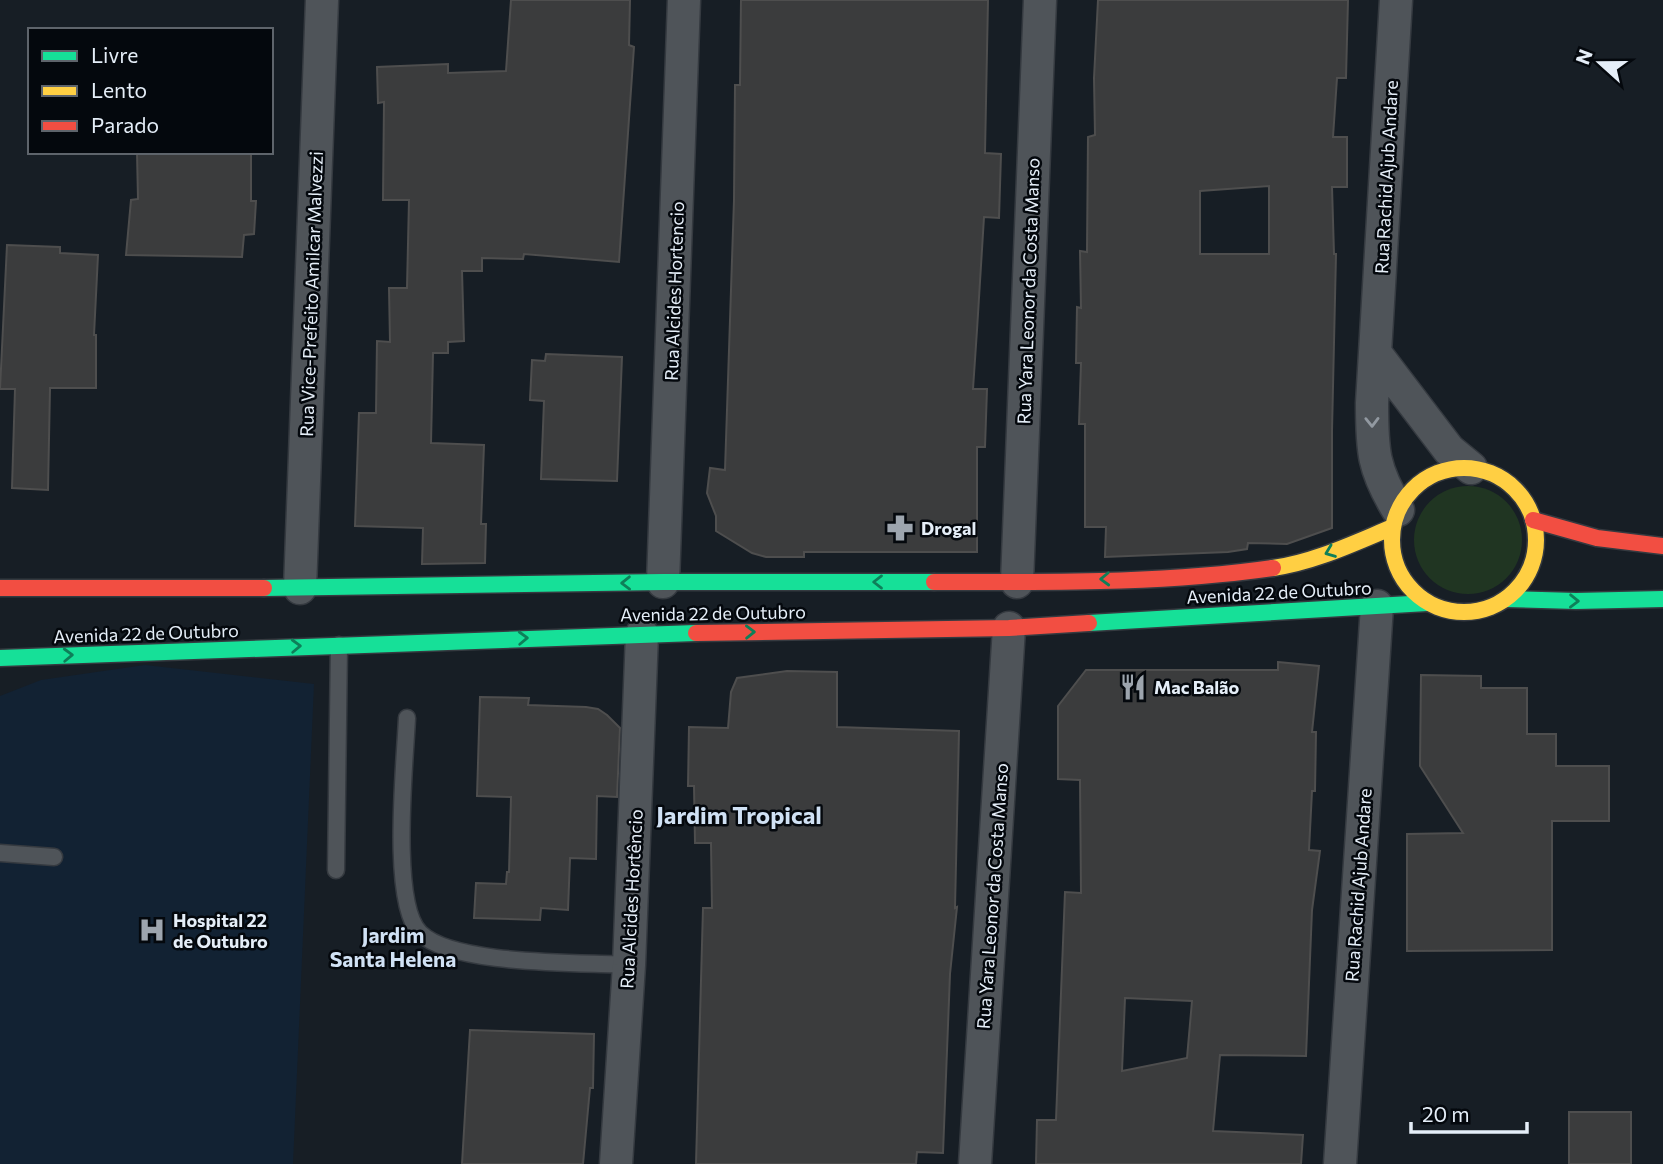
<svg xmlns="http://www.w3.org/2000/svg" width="1663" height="1164" viewBox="0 0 1663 1164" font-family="Commissioner,sans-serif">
<rect width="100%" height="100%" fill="#171e25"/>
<path fill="#122233" d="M145,665L314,684L293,1164H0V696L41,680Z"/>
<path fill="#203522" d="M1414 540a54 54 0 1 1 108 0a54 54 0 1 1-108 0Z"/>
<path fill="#3b3c3d" stroke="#4e4e4e" stroke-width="2" fill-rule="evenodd" d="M511,0H630L629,45L634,47L619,262L524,254L523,259L482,258V271H462L464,341L448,342V353H433L431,443L484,445L481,524H486L485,563L422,564L423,528L355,526L359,413H376L377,341L390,342L389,288H407L409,200H383L384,102L378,103L377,67L448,64V73L506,71Z
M741,0H988L985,153L1001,154L999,218L984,217L977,330L973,389H987L985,447H977V552H804V557H766L752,553L716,531V516L707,493L710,468L725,470L734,200L735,85H740Z
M1098,0H1348L1346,78H1337L1333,137H1347V187H1332L1334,254H1336L1332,431V528L1287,544L1248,543L1247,549L1228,552L1105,557L1106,527H1085V424H1079L1081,363H1076L1077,307L1081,308L1080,251L1087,252L1088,137L1095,135L1094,78ZM1269,186V254H1200V191Z
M137,152H251V201H256L254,234L244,235L242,257L126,255L131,200L138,199Z
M7,245L60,247V253L98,255L94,335H96V388H50L48,490L12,488L15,389H0Z
M546,354L622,357L617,481L541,479L544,401L530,400L532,360L545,361Z
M1278,662L1319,666L1312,732H1316L1315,791H1312L1309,850L1320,851L1312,910L1306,1056L1220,1055L1213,1131L1303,1135L1301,1164H1036L1037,1120H1056L1065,892L1081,893L1080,780L1058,779V706L1086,670H1278ZM1125,998L1192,1001L1187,1058L1122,1071Z
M787,671L837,672V727L959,731L955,908L957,907L950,974L943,1153L917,1152L916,1164H696L703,908H712L711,843H695L694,786H688L689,727L728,728L731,692L737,678Z
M1421,675L1481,676V688H1527V734H1556V766H1609V821H1552V950L1407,951V834L1463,833L1420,766Z
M480,697L529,698L528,705L586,707L598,709L607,715L620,728L617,797L597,796L596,859L570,858L568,910L541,908L540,920L474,918L476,883L506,884L507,872H509L511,797L477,796Z
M470,1030L594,1034L593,1088H590L583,1164H462Z
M1569,1112H1631V1164H1569Z"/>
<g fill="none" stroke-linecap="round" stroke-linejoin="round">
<g stroke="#353a40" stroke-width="19">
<path id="lane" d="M407,718C405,762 390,903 420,933C454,966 581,962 629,965
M0,853L54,857
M336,870L339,645"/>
</g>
<g stroke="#353a40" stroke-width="35">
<path id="street" d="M1396,0L1372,403C1372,451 1373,469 1398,510
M1376,354L1449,450L1471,468
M663,582L684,0
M1017,582L1040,0
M300,588L322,0
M616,1164L629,965L642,634
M975,1164L1009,628
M1340,1164L1377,606"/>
</g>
<g stroke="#353a40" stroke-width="19">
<path id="fast" d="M264,588L663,582H934
M1506,599L1576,601L1663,599
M1089,623L1427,603
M0,658L696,633"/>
</g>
<g stroke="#353a40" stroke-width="19">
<path id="slow" d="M1392 540a72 72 0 1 1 144 0a72 72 0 1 1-144 0Z
M1273,568C1315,562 1354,543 1393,527"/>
</g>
<g stroke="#353a40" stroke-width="19">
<path id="jam" d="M1533,520L1597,538L1663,546
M934,582C1045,582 1163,584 1273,568
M0,588H264
M696,633L1009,628L1089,623"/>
</g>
<use href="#lane" stroke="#4f5459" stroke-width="16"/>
<use href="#street" stroke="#4f5459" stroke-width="32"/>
<use href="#fast" stroke="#16e098" stroke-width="16"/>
<use href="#slow" stroke="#ffcf43" stroke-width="16"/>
<use href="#jam" stroke="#f24e42" stroke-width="16"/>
</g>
<defs><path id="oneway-chevron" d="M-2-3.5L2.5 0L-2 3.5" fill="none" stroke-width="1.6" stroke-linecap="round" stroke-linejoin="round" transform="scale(1.75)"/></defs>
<use stroke="#9299a1" href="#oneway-chevron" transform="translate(1372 422) rotate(89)"/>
<g stroke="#0e7f59">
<use href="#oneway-chevron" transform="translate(1330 552) rotate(159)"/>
<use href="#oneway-chevron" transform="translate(1105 579) rotate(178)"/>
<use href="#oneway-chevron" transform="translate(878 582) rotate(180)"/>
<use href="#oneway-chevron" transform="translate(626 583) rotate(179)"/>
<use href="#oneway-chevron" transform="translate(1574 601) rotate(1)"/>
<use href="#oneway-chevron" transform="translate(750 632) rotate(-1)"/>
<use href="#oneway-chevron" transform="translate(523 638) rotate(-2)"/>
<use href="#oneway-chevron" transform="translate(296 646) rotate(-2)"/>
<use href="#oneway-chevron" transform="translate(68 655) rotate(-2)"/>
</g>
<defs>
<g id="pharmacy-bare" transform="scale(2.1)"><path d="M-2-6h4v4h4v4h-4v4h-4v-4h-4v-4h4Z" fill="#9da5ae" stroke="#04080d" stroke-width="2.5" paint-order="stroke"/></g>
<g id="restaurant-bare" transform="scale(2.1)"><path d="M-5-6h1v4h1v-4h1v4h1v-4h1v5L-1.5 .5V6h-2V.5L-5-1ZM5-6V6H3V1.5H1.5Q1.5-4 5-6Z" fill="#9da5ae" stroke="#04080d" stroke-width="2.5" paint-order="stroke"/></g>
<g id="hospital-bare" transform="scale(2.1)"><path d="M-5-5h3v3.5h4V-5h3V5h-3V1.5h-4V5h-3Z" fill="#9da5ae" stroke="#04080d" stroke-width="2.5" paint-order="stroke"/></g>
</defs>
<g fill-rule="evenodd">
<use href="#pharmacy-bare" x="900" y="528"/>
<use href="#restaurant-bare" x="1133" y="687"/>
<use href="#hospital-bare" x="152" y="930"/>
</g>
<g text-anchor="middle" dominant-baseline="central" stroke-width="5" stroke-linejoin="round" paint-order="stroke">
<g font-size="18" fill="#e5eef8" stroke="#04080d">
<text transform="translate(1386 177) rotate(-87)">Rua Rachid Ajub Andare</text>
<text transform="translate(674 291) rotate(-88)">Rua Alcides Hortencio</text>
<text transform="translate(1028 291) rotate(-88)">Rua Yara Leonor da Costa Manso</text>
<text transform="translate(311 294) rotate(-88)">Rua Vice-Prefeito Amilcar Malvezzi</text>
<text transform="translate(1279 592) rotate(-3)">Avenida 22 de Outubro</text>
<text transform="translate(713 613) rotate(-1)">Avenida 22 de Outubro</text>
<text transform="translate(146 633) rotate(-2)">Avenida 22 de Outubro</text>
<text transform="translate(1358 885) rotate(-86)">Rua Rachid Ajub Andare</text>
<text transform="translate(992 896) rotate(-86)">Rua Yara Leonor da Costa Manso</text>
<text transform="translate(631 899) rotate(-87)">Rua Alcides Hortêncio</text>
</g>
<g font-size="18" font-weight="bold" fill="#e5eef8" stroke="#04080d" text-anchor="start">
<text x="921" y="528">Drogal</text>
<text x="1154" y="687">Mac Balão</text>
<text x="173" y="920">Hospital 22<tspan x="173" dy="21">de Outubro</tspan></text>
</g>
<g font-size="21" font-weight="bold" fill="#d0e1f4" stroke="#04080d">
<text x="393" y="934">Jardim<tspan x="393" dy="24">Santa Helena</tspan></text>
</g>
<g font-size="24" font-weight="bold" fill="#d0e1f4" stroke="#04080d">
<text x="739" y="814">Jardim Tropical</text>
</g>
</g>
<rect x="28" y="28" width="245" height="126" fill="#04080d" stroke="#5e646b" stroke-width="2"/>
<rect x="42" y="51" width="35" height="10" fill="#16e098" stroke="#5e646b" stroke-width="2"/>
<text x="91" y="63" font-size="21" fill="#e5eef8">Livre</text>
<rect x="42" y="86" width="35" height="10" fill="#ffcf43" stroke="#5e646b" stroke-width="2"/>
<text x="91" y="98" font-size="21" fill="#e5eef8">Lento</text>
<rect x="42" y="121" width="35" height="10" fill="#f24e42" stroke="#5e646b" stroke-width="2"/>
<text x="91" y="133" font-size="21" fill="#e5eef8">Parado</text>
<g transform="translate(1600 63) rotate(291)" stroke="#04080d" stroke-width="5" paint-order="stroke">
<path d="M0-5L12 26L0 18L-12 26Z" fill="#e5eef8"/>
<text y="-10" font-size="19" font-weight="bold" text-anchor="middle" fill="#e5eef8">N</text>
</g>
<path d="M1411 1122v10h116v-10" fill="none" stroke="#e5eef8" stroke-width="3.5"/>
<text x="1422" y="1122" font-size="21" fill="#e5eef8" stroke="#04080d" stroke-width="5" paint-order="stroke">20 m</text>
</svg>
